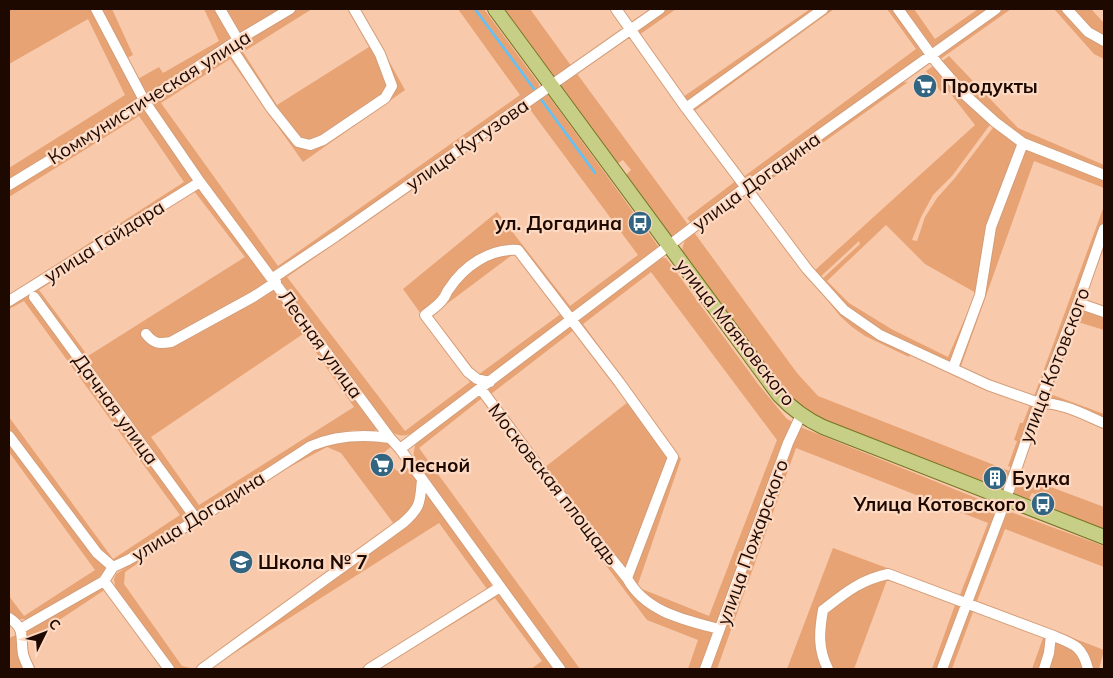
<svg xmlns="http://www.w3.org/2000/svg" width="1113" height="678" viewBox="0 0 1113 678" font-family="Mulish,sans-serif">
<rect width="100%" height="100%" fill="#f8c9ab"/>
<path fill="#e7a374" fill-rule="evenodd" d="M9,9H93L137,96L136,100L121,112L9,182V168L125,95L88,19L9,64Z
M101,9H112L133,55L125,59Z
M204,9H281L239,33L228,43L149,94L145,92L136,80L159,67L163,73L219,41Z
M298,9H312L243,52L277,105L369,47L348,9H360L405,90L303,162L230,59L161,103L278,266L520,95L458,9H484L539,84L538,92L278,271L272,272L154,109V100L241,42Z
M500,9H530L572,67L552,79Z
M664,9H676L639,35L683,97L810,9H820L686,106L632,30Z
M826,9H834L693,112L742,178L916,49L887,9H896L926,51L925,55L745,184L688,109Z
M901,9H914L935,39L978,9H990L934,49L928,48Z
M1003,9H1011L939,60L938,55Z
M1054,9H1064L1104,44V59L1094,54Z
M1070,9H1091L1104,23V38L1091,31Z
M949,56L1018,128L1104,165V174L1024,140L964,90L941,62Z
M936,64L961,94L992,122L952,176L933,195L921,217L912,240L917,241L925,217L937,198L955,178L995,125L1020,143L990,227L978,294L952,365L882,333L845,309L820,281L860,244L859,241L818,279L753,195L813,272L975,125L946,88L941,92L926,71ZM886,225L925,264L976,293L948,357L893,330L849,303L827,281Z
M575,71L689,226L676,236L668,237L627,181V174L631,170L623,160L618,163L611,160L558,87Z
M908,82L752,193L749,190L897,83Z
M548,95L658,246L656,253L416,432C406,436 400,437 391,432L279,279L540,96ZM529,108L638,255L570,306L497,212L403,289L470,382L405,431L287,277ZM516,252L562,313L478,375L432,315Z
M142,106L193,178L191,183L9,298V295L184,182L139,116L9,197V189Z
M1024,146L1104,178V188L1034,161L960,369L955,367L981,296L993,228Z
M737,180L742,187L692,224L687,218Z
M198,188L203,190L270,281L160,347L274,288L377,428L374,432L355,430L342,432L309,442L202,511H197L193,506L33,291ZM194,191L245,257L88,356L39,290ZM303,334L354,407L199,505L151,437Z
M1104,206V223L1038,401L1033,399Z
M693,231L797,373L818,396L1012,472L1007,488L1001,493L829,425L793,403L682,255C682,244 685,239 693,231Z
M660,258H666L758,384L786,418L795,424L718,625L679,616L647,600L630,578L676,457L576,320ZM651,272L777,440L709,616L637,587L681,459L583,324Z
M803,269L843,312L1036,404L1013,468L1008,466L1017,441L1014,440L1020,423H1023L1031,402L910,354L909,357L865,336L852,327L840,316Z
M26,293L189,515L185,520L127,557L112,561L99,551L9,431V417L113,559L180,515L24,301L9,309V304Z
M1079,306L1104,315V330L1078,322L1050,394L1104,414V420L1043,400Z
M572,323L618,383L670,458L626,574L555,486L486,390ZM574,330L628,402L544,468L491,394Z
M482,393L644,604L716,630L701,669H688L698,640L647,620L481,399L419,448L580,669H565L413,458L415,445L421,438Z
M798,426L1001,508L965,600L889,572L821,610L826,669H787L833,548L960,595L988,523L796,448L717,669H707Z
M360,439L390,443L392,446L372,462L382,476L393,467L397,471L406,464L417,479L419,485L413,507L394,524L341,453L327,447L284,470L282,468L304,454L327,444Z
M9,441L106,568C104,580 42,612 28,619H17L9,614V596L24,616L95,570L9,452Z
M1016,474L1104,507V532L1054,513L1043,504L1045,498L1032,493L1029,499L1013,493Z
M425,491L490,580L491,586L489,591L366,669H360L487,589L439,523L209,669L406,526Z
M1005,510L1104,546V567L1005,529L977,601L1104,650L1099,669H1091L1087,654L970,604Z
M151,551L155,552L125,572L124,584L182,666L194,669H176L167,661L116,591L114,579L116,574Z
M888,576L964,606L940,669H932L955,605L887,580L854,669H831L825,657L824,612L847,593Z
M103,586L106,589L29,640L26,634L29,629Z
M495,594L500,595L553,668V669H531L542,661L495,598L379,669H374Z
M968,607L1050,636L1042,669H1032L1044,635L973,612L952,669H945Z
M16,635L19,642L25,669H9V638Z
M1053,638L1076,647L1087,669H1046Z"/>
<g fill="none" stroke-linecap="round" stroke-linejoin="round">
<path stroke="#5fc2f8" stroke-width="2.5" d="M475,9L537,93
M540,98L595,173"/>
<g stroke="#d49d78" stroke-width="12">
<path id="minor" d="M96,9L145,102L200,182L390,438L400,449L422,479L560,669
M220,9L238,40
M616,9L686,108L807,269L844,310L880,335L988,385L1039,403C1061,402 1085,415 1104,423
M898,9L937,63L963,93L995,122L1023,143L1104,175
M1067,9L1088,32L1104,41
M230,46L271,108L298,142L310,145L323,140L385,98L392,86L380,54L354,9
M686,108L823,9
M9,185L122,116L138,104L145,102L238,40L290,9
M273,278L336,236L660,9
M34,297L197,520
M9,301L200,182
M1078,303L1104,312
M146,334C154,344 159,344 171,342L253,297L276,282
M953,368L980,295L991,227L1023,143
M490,382L477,379L468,372L425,315C431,310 439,305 443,299C446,296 446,292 449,289C464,266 490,248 518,250L619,382L673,457L627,578
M481,389L553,486L627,578C645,612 685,620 719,629
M9,436L97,553L113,567
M400,449L745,188L996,9
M104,581L169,669
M9,618C26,629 20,637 23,654C24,659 27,664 29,669
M20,629L104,581L113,567L128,560L197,520L311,446C337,435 362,434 390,438
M1051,635C1073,644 1082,645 1088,669
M202,669L403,523C421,507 420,503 422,479
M369,669L500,587
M705,669L788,443L801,415
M828,669C818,650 819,632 823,610C845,593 860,580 888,574L1051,635L1049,653L1044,669
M942,669L1003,507L1039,403L1078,303L1104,229"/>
</g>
<g stroke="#737421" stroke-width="16">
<path id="major" d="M495,9L779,395C792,409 806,419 823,427L1104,537"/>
</g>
<use href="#minor" stroke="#fff" stroke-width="10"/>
<use href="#major" stroke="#c7ce85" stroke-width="14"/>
</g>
<defs>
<g id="supermarket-disc" transform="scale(1.25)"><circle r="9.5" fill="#316581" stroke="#fdd9c2"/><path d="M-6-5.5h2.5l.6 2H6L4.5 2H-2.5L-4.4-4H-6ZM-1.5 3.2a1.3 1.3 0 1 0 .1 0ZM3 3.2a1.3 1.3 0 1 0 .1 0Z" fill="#fff"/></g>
<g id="bus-disc" transform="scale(1.25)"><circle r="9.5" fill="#316581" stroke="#fdd9c2"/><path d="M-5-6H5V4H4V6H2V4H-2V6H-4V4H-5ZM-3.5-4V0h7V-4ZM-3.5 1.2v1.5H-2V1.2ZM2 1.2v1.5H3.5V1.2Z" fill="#fff"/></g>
<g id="building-disc" transform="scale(1.25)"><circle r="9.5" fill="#316581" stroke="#fdd9c2"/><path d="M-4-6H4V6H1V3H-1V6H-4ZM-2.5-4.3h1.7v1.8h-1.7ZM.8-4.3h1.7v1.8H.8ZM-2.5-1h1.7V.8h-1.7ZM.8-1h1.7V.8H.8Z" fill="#fff"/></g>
<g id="school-disc" transform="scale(1.25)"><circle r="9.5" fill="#316581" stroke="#fdd9c2"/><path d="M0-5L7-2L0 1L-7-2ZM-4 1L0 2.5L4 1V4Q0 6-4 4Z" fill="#fff"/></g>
</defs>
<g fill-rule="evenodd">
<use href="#supermarket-disc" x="925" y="86"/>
<use href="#bus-disc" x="640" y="223"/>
<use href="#supermarket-disc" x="382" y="465"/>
<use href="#building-disc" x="995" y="478"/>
<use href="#bus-disc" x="1043" y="504"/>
<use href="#school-disc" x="241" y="562"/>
</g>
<g text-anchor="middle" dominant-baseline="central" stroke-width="4.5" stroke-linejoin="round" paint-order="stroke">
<g font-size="19" font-weight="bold" fill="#1d0900" stroke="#fdd9c2" text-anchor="start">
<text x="942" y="86">Продукты</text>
<text x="622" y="223" text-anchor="end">ул. Догадина</text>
<text x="400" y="465">Лесной</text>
<text x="1012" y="478">Будка</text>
<text x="1026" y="504" text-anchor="end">Улица Котовского</text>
<text x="258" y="562">Школа № 7</text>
</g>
<g font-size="19" fill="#1d0900" stroke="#fdd9c2">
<text transform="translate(149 97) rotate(-32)">Коммунистическая улица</text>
<text transform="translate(467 144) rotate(-35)">улица Кутузова</text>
<text transform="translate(756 181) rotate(-36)">улица Догадина</text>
<text transform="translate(104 241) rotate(-32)">улица Гайдара</text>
<text transform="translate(736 332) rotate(52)">улица Маяковского</text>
<text transform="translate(321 344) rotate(54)">Лесная улица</text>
<text transform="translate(1054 365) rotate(-69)">улица Котовского</text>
<text transform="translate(116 409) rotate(54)">Дачная улица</text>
<text transform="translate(554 484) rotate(52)">Московская площадь</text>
<text transform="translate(198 516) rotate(-32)">улица Догадина</text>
<text transform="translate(752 542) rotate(-70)">улица Пожарского</text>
</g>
</g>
<rect width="1113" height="678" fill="none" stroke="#1d0900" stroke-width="20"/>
<g transform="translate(45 633) rotate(48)" stroke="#fdd9c2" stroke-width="4" paint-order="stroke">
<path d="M0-4L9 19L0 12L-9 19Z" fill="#1d0900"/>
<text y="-8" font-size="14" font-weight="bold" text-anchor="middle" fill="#1d0900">С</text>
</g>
</svg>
